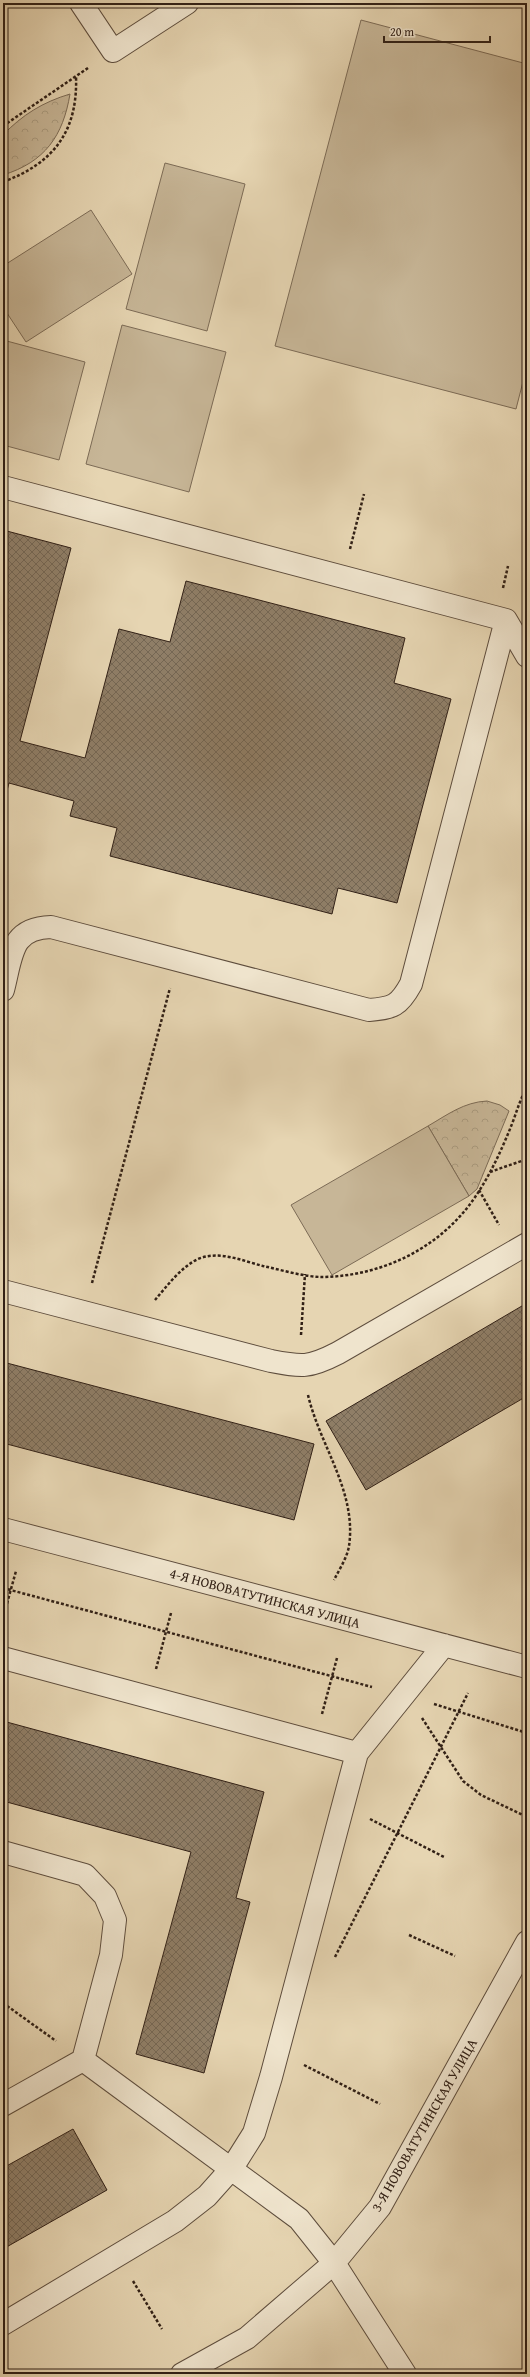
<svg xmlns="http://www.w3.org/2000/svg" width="530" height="2377" viewBox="0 0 530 2377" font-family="'Gentium Book Plus',serif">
<defs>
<pattern id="forest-crowns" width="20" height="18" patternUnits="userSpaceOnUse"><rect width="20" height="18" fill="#c7b697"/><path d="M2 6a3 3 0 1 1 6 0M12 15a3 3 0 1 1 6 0" fill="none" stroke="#ab9c81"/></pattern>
<pattern id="building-cross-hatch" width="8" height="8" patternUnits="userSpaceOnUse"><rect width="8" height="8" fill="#8f7e67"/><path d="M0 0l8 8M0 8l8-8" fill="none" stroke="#756754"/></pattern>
</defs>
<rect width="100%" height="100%" fill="#e6d5b2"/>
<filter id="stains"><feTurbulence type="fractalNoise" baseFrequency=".005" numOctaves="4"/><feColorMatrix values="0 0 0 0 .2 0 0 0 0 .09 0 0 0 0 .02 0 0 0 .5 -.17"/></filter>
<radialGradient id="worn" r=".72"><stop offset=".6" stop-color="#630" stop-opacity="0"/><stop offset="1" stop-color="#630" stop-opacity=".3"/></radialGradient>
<path fill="url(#forest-crowns)" stroke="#7c6b56" d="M70,94C63,136 45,162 3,175V135C22,115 43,102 70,94Z
M487,1101L500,1105L509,1111L477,1189L469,1196L428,1126C447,1115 464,1102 487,1101Z"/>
<path fill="#c7b697" stroke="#7c6b56" d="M361,20L527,64V366L516,409L275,346Z
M165,163L245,184L207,331L126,309Z
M91,210L132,274L26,342L3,307V266Z
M122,325L226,352L189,492L86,464Z
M3,340L85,362L59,460L3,445Z
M428,1126L469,1196L332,1275L291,1205Z"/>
<path fill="url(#building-cross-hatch)" stroke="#312016" d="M3,530L71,548L20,741L85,758L119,629L170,642L186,581L405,638L394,683L451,699L397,903L338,888L332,914L110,856L117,828L70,816L74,801L9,783L3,806Z
M527,1303V1396L366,1490L326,1421Z
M3,1362L314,1444L294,1520L3,1443Z
M3,1721L264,1792L236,1898L250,1902L204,2073L136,2054L191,1852L3,1801Z
M73,2129L107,2190L3,2249V2168Z"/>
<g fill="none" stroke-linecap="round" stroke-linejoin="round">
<g stroke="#5e4d3d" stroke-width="24">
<path id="minor" d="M81,3L113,51L187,3
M3,487L506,620L527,656
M3,990C12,956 10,928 51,927L369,1010C393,1008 399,1006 411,984L506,620
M3,1291L271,1361C302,1367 309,1368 338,1353L527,1244
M3,1529L527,1667
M3,1658L357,1753L271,2077L254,2133L232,2168L207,2196L175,2221L3,2324
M357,1753L444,1645
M3,1852L85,1875L105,1896L115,1920L111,1955L83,2060L3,2105
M83,2060L299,2219L334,2263L405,2374
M182,2374L247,2338L334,2263L380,2207L527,1942"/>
</g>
<path stroke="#312016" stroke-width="2.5" stroke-dasharray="3 2" stroke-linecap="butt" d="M3,126L88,68
M3,182C54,163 78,131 76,76
M350,549L364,494
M503,588L508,566
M490,1172L527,1159
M479,1190L499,1225
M92,1283L170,988
M155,1300C167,1286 181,1267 198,1259C219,1250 243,1261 263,1266C282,1270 304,1277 323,1277C376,1276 427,1254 462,1214C484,1189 500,1154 512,1124C517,1111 520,1099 527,1088
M301,1335L305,1274
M308,1395C320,1446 357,1492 349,1546C347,1558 339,1570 334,1580
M3,1588L372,1687
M3,1618L16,1571
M156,1669L171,1613
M434,1704L527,1733
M322,1714L337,1658
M422,1718L463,1781L481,1795L527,1817
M370,1819L444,1857
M409,1935L455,1956
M335,1957L468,1693
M3,2003L56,2041
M304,2065L380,2104
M133,2281L162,2329"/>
<use href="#minor" stroke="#efe4cd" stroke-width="22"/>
</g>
<g text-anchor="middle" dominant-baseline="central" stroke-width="3.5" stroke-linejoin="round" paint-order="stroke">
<g font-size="14" fill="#312016" stroke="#efe4cd">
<text transform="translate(265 1598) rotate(15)">4-Я НОВОВАТУТИНСКАЯ УЛИЦА</text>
<text transform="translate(424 2125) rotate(-60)">3-Я НОВОВАТУТИНСКАЯ УЛИЦА</text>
</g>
</g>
<rect width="530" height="2377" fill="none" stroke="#e6d5b2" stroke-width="16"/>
<rect x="4" y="4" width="522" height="2369" fill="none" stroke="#312016" stroke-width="2"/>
<rect x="8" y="8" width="514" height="2361" fill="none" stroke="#312016"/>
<path d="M384 36v6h106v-6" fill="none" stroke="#312016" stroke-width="2"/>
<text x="390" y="36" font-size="12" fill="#312016" stroke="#efe4cd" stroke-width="3" paint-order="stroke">20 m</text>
<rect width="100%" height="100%" filter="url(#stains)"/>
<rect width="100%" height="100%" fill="url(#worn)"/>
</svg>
